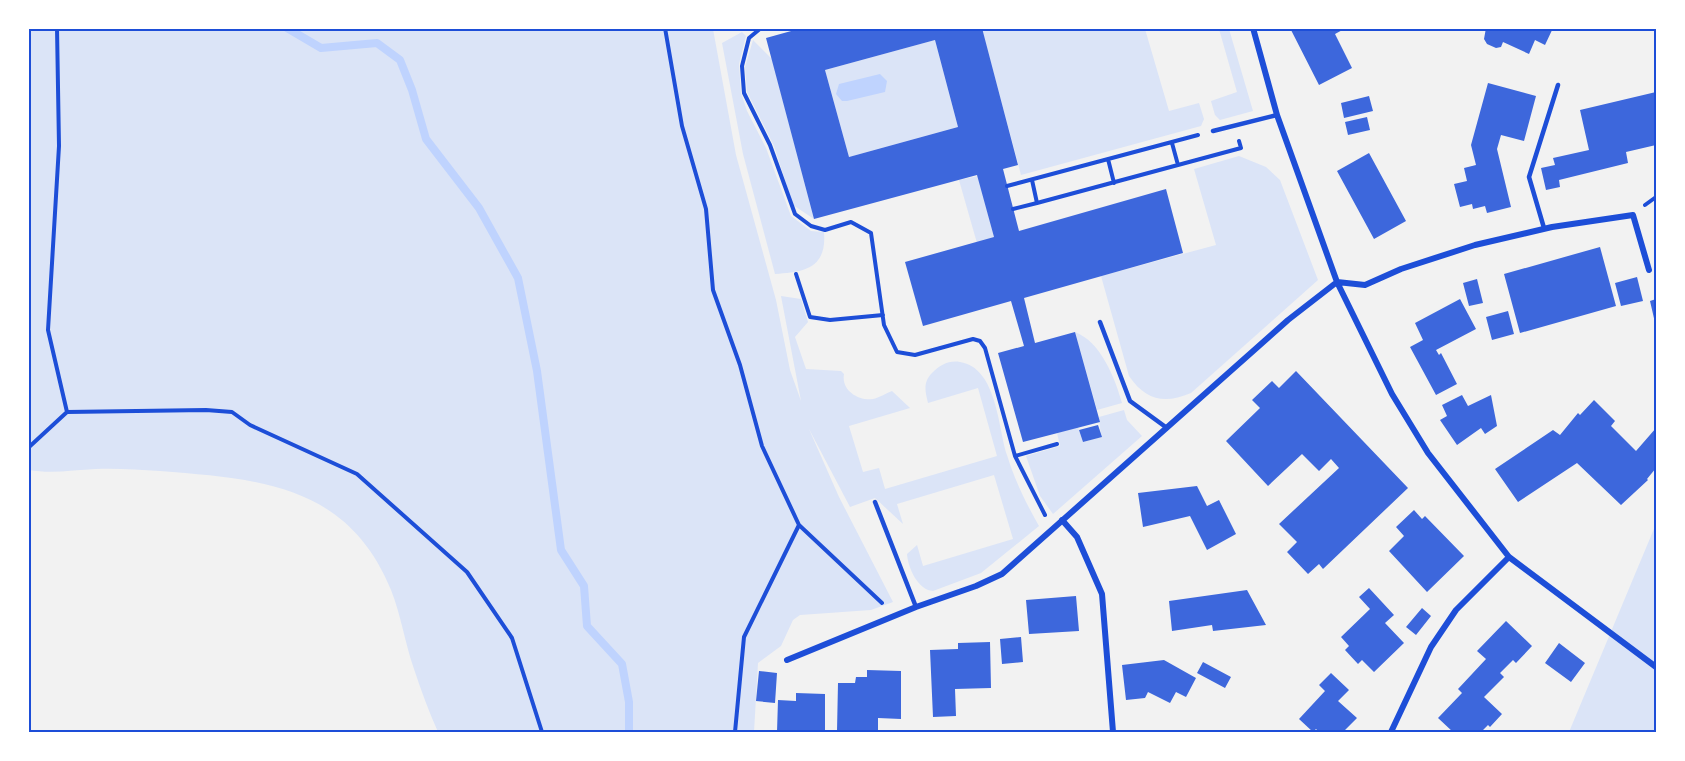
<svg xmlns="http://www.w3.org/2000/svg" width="1685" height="761" viewBox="0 0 1685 761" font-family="'Exo 2',sans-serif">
<rect width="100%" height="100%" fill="#f2f2f2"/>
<path fill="#dbe4f7" d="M28,29H713L736,155L776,300L790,370L801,401L781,296L801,299L808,322L795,337L806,369L841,371L844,374C841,390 858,401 873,399C879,398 886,393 892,391L910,408L849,426L863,472L879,468L885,489L997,456L978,388L928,403C925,391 923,382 932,373C940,365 949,360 960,362C997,368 998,427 1007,455C1015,481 1026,503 1039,526L981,573L933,591C918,590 908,568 907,554L917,545L923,566L1013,539L994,475L897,504L903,524L875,498L850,507L809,429L839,497L893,602L871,610L800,615L793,620L781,646L758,663L754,732H438C429,712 421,690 414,669C405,643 401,615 391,590C348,485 261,479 160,471C139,470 117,468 96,469C74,470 51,474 29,470Z
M982,29H1145L1169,111L1199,103L1204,119L1201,126L1021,175Z
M1219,29H1229L1253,111L1220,120L1215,115L1211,101L1237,92Z
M742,32L746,36L739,64L741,93L747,111L766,148L791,216L811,231L824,232C827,268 805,272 775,274L743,154L722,43Z
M753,40L772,59L814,219L793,205L774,146L747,92L745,67Z
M935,40L958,127L849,157L825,70Z
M1239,156L1266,167L1280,180L1318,280L1191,393C1165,404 1146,401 1129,376L1101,276L1216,245L1194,169Z
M978,176L994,237L977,243L959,180Z
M1075,332C1101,342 1115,378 1122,403L1097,410Z
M1124,410L1127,420L1142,436L1053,514L1040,496L1026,456L1060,446L1057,433L1078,427L1083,442L1101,437L1099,417Z
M1656,524V732H1569Z"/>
<path fill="#bfd3fe" d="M880,74L887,81L885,92L847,101H842L836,94L839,84Z"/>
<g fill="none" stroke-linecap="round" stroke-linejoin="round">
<path stroke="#bfd3fe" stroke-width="8" d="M287,28L321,48L377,43L400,60L412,90L426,139L479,208L518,278L537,371L561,550L584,586L587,626L622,664L629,702V732"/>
</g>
<path fill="#3d67dc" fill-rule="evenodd" d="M802,28H982L1018,165L1003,169L1019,231L1166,189L1183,253L1024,298L1035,343L1075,332L1100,422L1023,442L998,353L1024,346L1011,301L923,326L905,262L994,237L977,175L814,219L766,38ZM935,40L958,127L849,157L825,70Z
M1290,28H1346L1335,34L1352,68L1319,85Z
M1486,28H1553L1545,45L1535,40L1529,54L1503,42L1501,47L1496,48L1487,44L1484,39Z
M1488,83L1536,96L1524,141L1501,135L1497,149L1511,207L1487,213L1485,206L1473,209L1472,204L1460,207L1454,184L1467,181L1464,168L1476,165L1471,145Z
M1656,92V145L1626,152L1628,163L1559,180L1560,187L1546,190L1541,168L1555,165L1553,158L1589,150L1580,110Z
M1369,96L1373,111L1344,118L1341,103Z
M1367,117L1370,130L1348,135L1345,122Z
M1369,153L1406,221L1374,239L1337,171Z
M1600,247L1616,306L1520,333L1504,274Z
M1637,277L1643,301L1621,306L1615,283Z
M1477,279L1483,303L1469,306L1463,283Z
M1460,299L1476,329L1436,350L1439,355L1441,353L1457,384L1436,395L1410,347L1423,340L1415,323Z
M1656,299V327L1650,301Z
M1508,311L1514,334L1492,340L1486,317Z
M1296,371L1408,488L1323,569L1319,564L1308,574L1287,552L1297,542L1279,524L1339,468L1331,459L1319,471L1302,454L1268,486L1226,441L1260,408L1252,400L1272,381L1279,388Z
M1462,395L1468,406L1491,395L1497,426L1485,434L1481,428L1457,445L1440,420L1447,416L1442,405Z
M1594,400L1615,421L1611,426L1636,451L1656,428V468L1647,479L1648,480L1621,505L1577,463L1518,502L1495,469L1553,430L1560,435L1578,413L1580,415Z
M1098,425L1102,437L1083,442L1079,430Z
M1197,486L1207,506L1219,500L1236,534L1207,550L1190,516L1143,527L1138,493Z
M1414,510L1422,519L1425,516L1464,556L1427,592L1389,551L1404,536L1396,527Z
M1369,588L1394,615L1385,623L1404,643L1374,672L1362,660L1358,664L1345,650L1349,646L1341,637L1370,609L1359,597Z
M1247,590L1266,625L1213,631L1212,625L1172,631L1169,601Z
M1076,596L1079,631L1029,634L1026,600Z
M1422,608L1431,616L1416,635L1406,627Z
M1506,621L1532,646L1516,663L1513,660L1500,673L1504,677L1484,697L1502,714L1490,727L1488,725L1481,732H1453L1438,718L1462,693L1458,689L1486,659L1477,651Z
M1021,637L1023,662L1002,664L1000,639Z
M990,642L991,688L955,689L956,716L933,717L930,650L958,649V643Z
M1559,643L1585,663L1571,682L1545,663Z
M1164,660L1196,678L1186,697L1176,692L1170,703L1148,692L1145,698L1126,700L1122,665Z
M1203,662L1231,677L1225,688L1197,673Z
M867,670L901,671V719L878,718V730L875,732L837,731L838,683H855L856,677H867Z
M759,671L777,673L775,703L756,701Z
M1331,673L1349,690L1338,701L1357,718L1343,732H1319L1316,729L1313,732L1299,719L1325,691L1319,685Z
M796,693L825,694V732H777L778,700L796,701Z"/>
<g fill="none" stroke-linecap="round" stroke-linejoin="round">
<path stroke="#1d4ed8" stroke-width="4" d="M57,28L59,146L48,330L67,412L206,410L232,412L250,425L357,474L467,572L512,638L542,732
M665,28L682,126L706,209L713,290L740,365L762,446L799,525L744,637L735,732
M761,28L749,38L742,66L744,93L770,145L795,214L811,226L825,230L851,222L871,233L884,325L897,352L915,355L973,339L980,341L985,348L1015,456L1045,515
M1172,143L1178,165
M1108,159L1114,183
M1032,180L1037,203L1241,148L1239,141
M1007,186L1198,135
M1645,205L1656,197
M1013,209L1037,203
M796,274L810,317L830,320L883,315
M28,448L67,412
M1015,456L1057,444
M799,525L882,603"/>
<path stroke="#1d4ed8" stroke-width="4.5" d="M1213,131L1277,115
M1544,228L1529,177L1558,85
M1100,322L1130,401L1167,428
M875,502L916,607"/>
<path stroke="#1d4ed8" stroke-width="6" d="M1253,28L1277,115L1337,282L1392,394L1428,453L1509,557L1656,667
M1062,520L1077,537L1102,594L1113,732
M787,660L916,607L976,586L1002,574L1288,320L1337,282L1365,285L1401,269L1475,245L1552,227L1633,215L1649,270
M1391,732L1431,647L1456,610L1509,557"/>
</g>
<rect width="1685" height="761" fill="none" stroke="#ffffff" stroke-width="60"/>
<rect x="30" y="30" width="1625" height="701" fill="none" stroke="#1d4ed8" stroke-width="2"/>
</svg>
